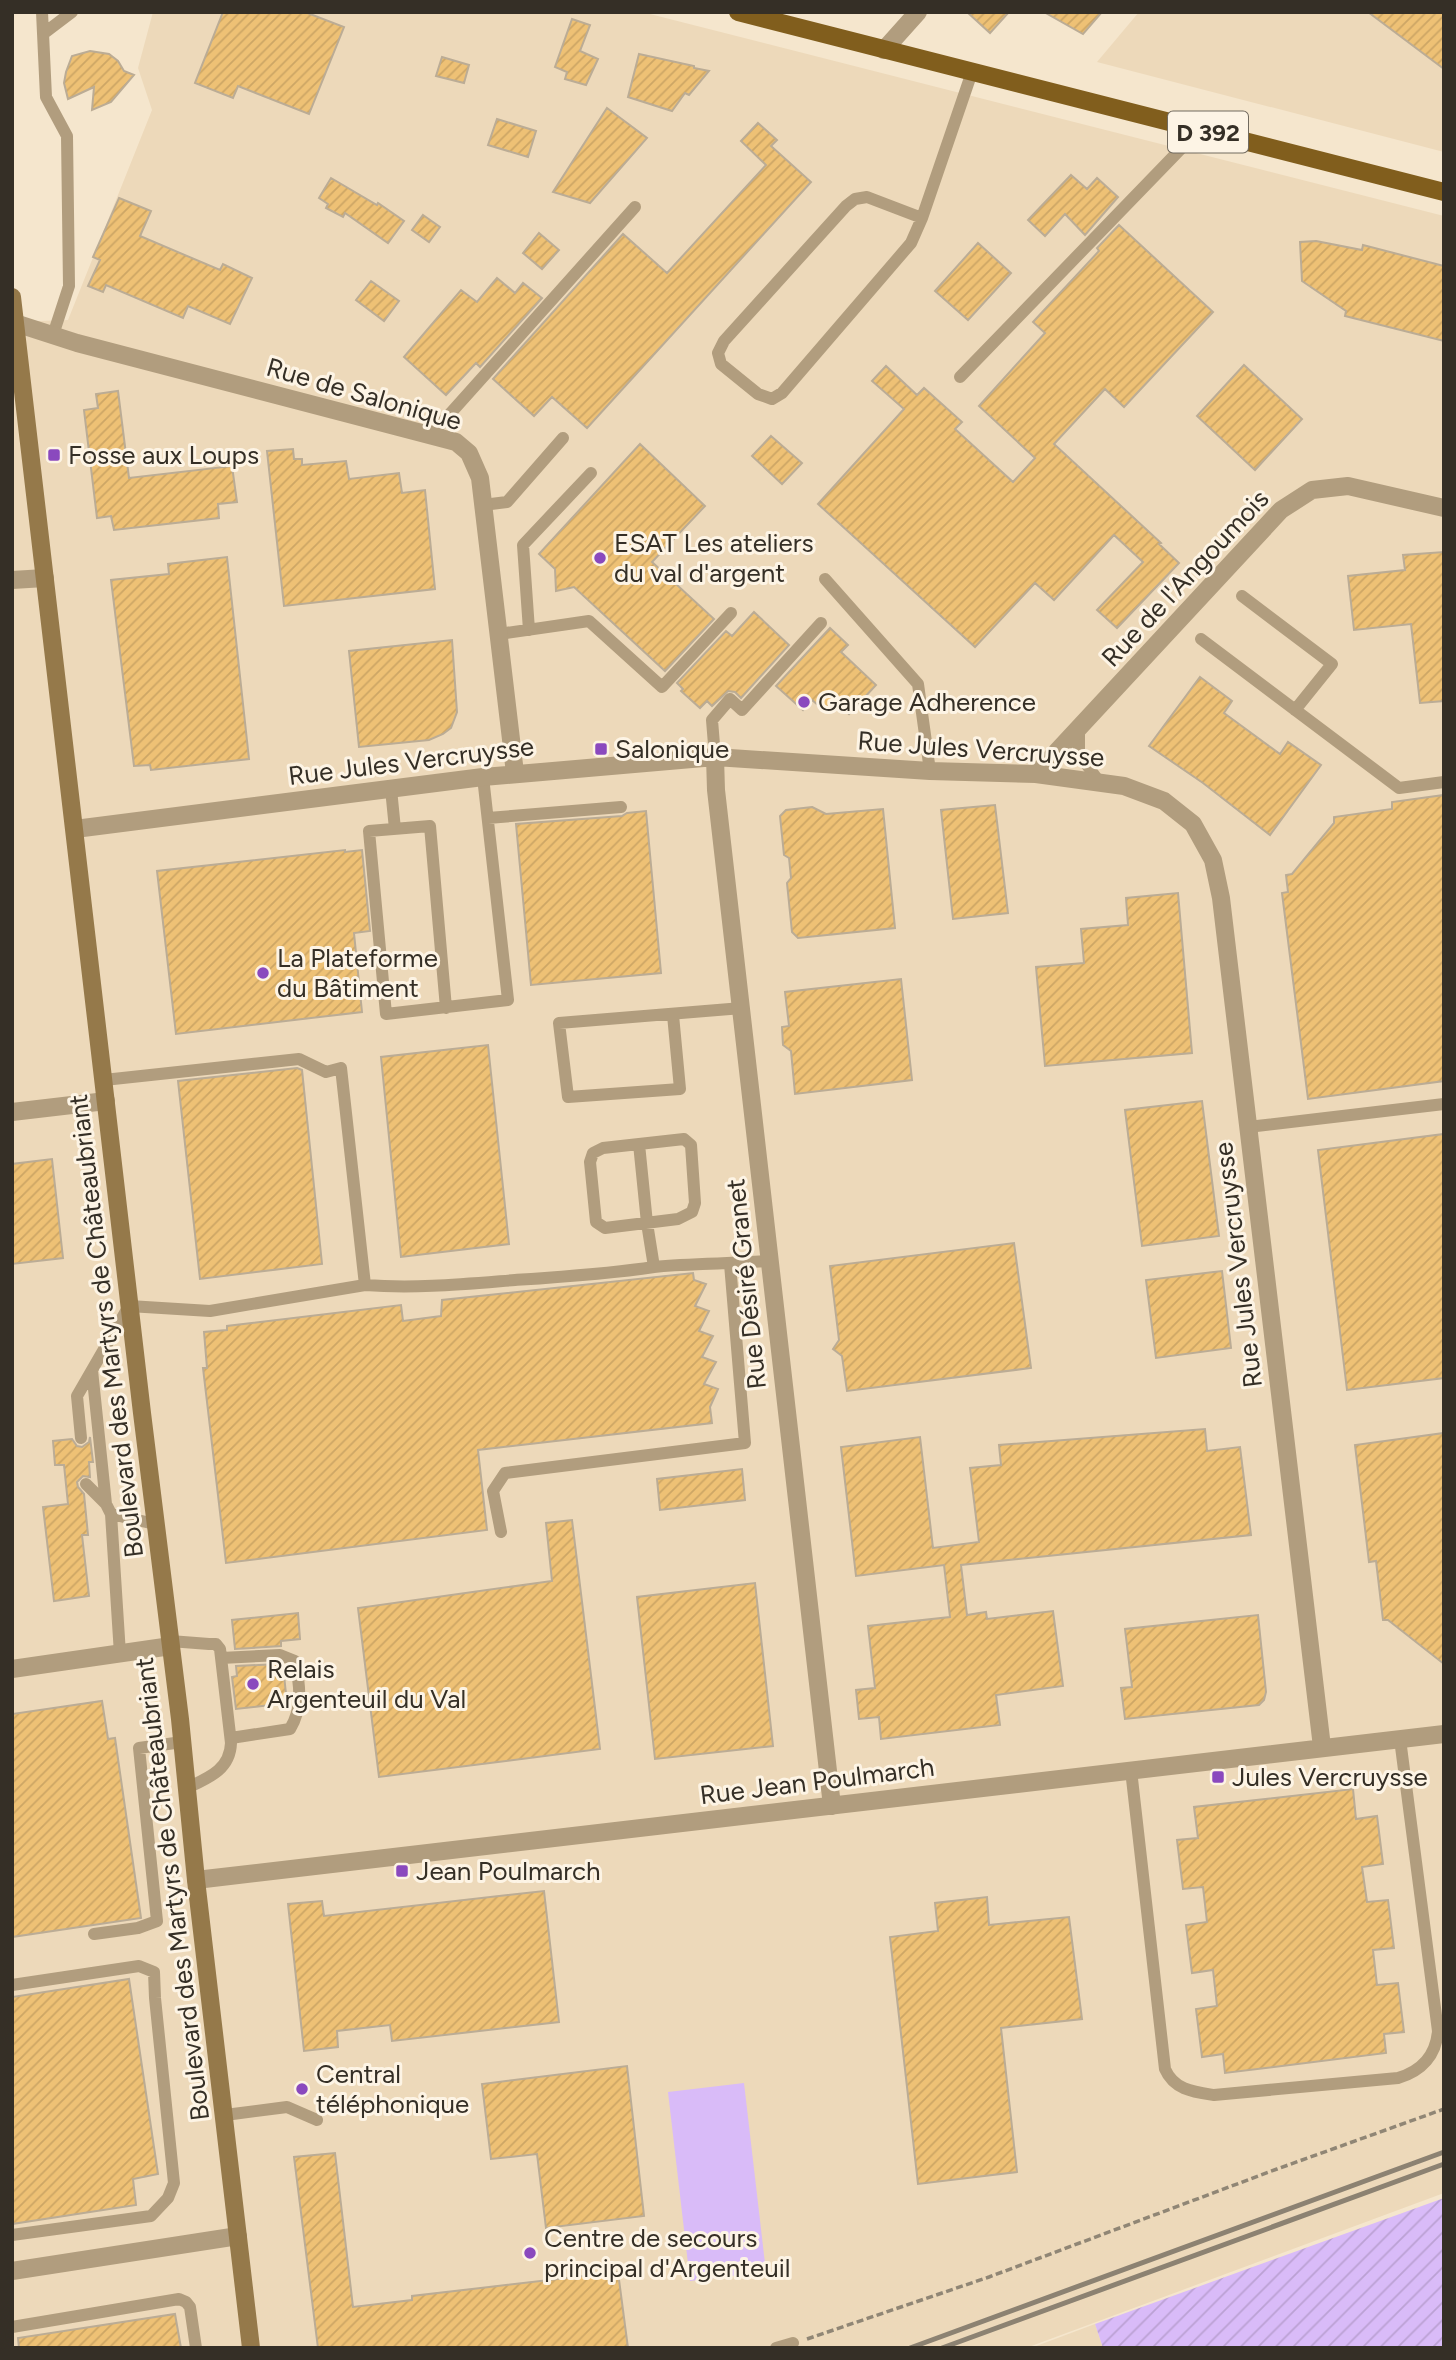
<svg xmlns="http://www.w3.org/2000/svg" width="1456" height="2360" viewBox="0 0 1456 2360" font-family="Figtree,sans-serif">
<defs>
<pattern id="garden-furrows" width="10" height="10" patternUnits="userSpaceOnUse" patternTransform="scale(1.75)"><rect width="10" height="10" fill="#d9bbf8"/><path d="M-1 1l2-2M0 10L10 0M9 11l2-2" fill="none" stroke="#bba1d4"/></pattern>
<pattern id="building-hatch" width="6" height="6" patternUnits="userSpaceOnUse" patternTransform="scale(1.75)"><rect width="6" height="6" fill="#eec175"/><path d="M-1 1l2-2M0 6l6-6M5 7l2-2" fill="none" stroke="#cda665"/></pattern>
</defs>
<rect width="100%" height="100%" fill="#f5e6cd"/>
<path fill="#edd9ba" d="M153,12H642L1444,216V2193L1026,2348H12V322L68,320L152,110L138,68Z
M1139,12H1444V152L1097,62Z
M1095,2324L1103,2348H1031Z"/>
<path fill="url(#garden-furrows)" d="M1444,2198V2348H1103L1095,2324Z"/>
<path fill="#d9bbf8" d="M744,2083L766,2272L690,2281L668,2092Z"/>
<path fill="url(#building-hatch)" stroke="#bbac95" stroke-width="2" d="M223,12H305L344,27L309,114L238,86L233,98L195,83Z
M967,12H1009L990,33Z
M1044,12H1102L1083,34Z
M1368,12H1444V69Z
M572,19L590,25L580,51L598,59L586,85L565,79L567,72L555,67Z
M90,51L109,54L118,61L124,71L134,75L111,102L92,110L94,87L68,99L64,83L66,72L72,56Z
M639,54L694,66V68L709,71L689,95L685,93L672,111L628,97Z
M442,57L469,65L464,83L436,76Z
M607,108L647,138L590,203L553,192Z
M497,119L536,131L528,157L488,145Z
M758,123L777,140L771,146L811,182L587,428L552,397L534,416L493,379L623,234L667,273L766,165L741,141Z
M1071,175L1087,189L1097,178L1118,197L1085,235L1065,214L1045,236L1028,220Z
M331,178L377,205L378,203L404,221L388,243L345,213L343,217L326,208L328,204L319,198Z
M119,198L151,211L140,236L220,270L223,264L252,278L230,324L188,306L183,318L106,285L103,292L88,286L100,260L93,257Z
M423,215L440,227L429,242L412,230Z
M1119,225L1213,312L1124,407L1105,389L1054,444L1161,543L1159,544L1179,563L1117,628L1097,610L1143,562L1114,535L1054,600L1035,583L975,647L818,504L904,409L872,381L886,366L917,395L924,388L962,422L955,429L1013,482L1035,458L979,406L1045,333L1033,322L1099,251L1097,248Z
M539,233L559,250L542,269L523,253Z
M1316,241L1362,250L1363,245L1444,266V341L1345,316L1346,311L1302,281L1300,242Z
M978,243L1011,273L968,320L935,291Z
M497,278L515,293L523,283L542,298L480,367L476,363L446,395L404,357L461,290L477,302Z
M371,281L399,301L384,321L356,300Z
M1244,365L1302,419L1255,470L1197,416Z
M118,391L129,478L232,466L237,502L218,504L219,518L114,530L111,516L97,518L84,410L98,408L96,394Z
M771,436L802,463L782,484L752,456Z
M640,444L705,506L652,562L714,619L665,671L574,587L556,591L555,569L539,554Z
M293,449L294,459H302V465L346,461L349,479L399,473L402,493L425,490L435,589L284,606L267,451Z
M1444,552V701L1420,703L1411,624L1354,630L1348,576L1405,570L1403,555Z
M227,557L249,759L151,770L150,765L134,766L111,580L169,574L168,564Z
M754,612L789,645L741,698L735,692L728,691L712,706L707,701L700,708L681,691L683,689L677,683L726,631L732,636Z
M830,628L848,645L841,652L876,685L849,714L836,702L826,712L812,700L803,710L776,686Z
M452,640L457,712L451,728L443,734L429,740L359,747L349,651Z
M1200,677L1232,701L1224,713L1280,754L1288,742L1321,765L1270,835L1203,783L1149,746Z
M1444,795V1081L1308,1099L1282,893L1288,892L1286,875L1292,874L1334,823V817L1392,809V802Z
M995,805L1008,913L953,919L941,810Z
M812,807L826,814L883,809L895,928L798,938L792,932L787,883L791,878L789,858L784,855L780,816L786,810Z
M646,811L661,973L531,985L516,824L622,816L627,813Z
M345,850V852L362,850L370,931L354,933L362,1012L176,1034L157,871Z
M1178,893L1192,1053L1045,1066L1036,967L1084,963L1081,929L1128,925L1126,898Z
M901,979L912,1080L795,1094L791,1051L783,1045L782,1027L789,1026L785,992Z
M488,1045L509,1244L401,1257L381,1057Z
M297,1068L302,1070L322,1264L200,1279L178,1081Z
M1202,1101L1219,1236L1142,1246L1125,1110Z
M1444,1134V1378L1347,1390L1318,1150Z
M52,1159L63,1258L12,1264V1164Z
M1014,1243L1031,1368L847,1391L842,1356L833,1349L839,1340L830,1266Z
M1222,1271L1231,1348L1156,1358L1146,1280Z
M693,1273L694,1280L706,1284L695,1306L709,1311L699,1331L713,1336L702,1357L716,1362L704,1384L718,1389L710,1407L712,1423L478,1450L487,1530L226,1563L203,1368H207L204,1332L227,1330V1326L401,1305L403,1321L441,1316L442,1300Z
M1205,1429L1207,1451L1240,1447L1251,1535L961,1565L967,1615L986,1612L987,1619L1053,1611L1063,1686L996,1695L1000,1725L881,1739L879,1717L859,1719L856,1690L875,1688L868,1626L950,1617L944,1565L856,1576L841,1447L920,1437L933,1548L979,1542L970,1468L1001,1465L999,1445Z
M1444,1433V1664L1388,1620H1383L1376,1561L1369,1562L1355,1445Z
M90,1437L93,1462H89L90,1477L83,1476L77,1482L78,1487L84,1494L88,1535H82L89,1596L54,1601L43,1507L68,1504L64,1465H55L53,1441L72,1439L77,1446L82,1447L89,1442Z
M742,1469L745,1500L660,1510L657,1479Z
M572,1520L600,1749L379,1777L358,1608L552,1581L546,1523Z
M755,1583L773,1746L655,1759L637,1597Z
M298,1613L300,1639L281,1641V1646L235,1649L232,1620Z
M1258,1615L1266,1692L1264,1700L1259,1705L1125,1719L1121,1688L1132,1687L1125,1629Z
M279,1664L283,1666L287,1703L236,1709L232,1677L237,1676L236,1666Z
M102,1701L108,1739L115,1738L141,1918L12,1937V1714Z
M1353,1789L1356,1819L1377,1816L1383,1864L1362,1867L1367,1902L1388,1900L1394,1948L1373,1950L1377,1985L1398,1983L1404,2032L1384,2034L1386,2053L1225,2073L1223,2054L1202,2057L1196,2009L1217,2006L1213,1970L1192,1973L1186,1925L1207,1922L1203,1887L1183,1889L1177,1840L1198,1838L1194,1807Z
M544,1891L559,2022L392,2041L390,2025L337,2031L338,2047L304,2051L288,1904L322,1901L324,1916Z
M987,1897L989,1925L1069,1917L1082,2019L1001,2028L1017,2172L918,2184L890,1937L938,1931L935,1903Z
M129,1979L158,2174L133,2179L136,2205L12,2224V1997Z
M627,2066L644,2216L546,2228L537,2154L491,2159L482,2084Z
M335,2153L353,2307L412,2300V2296L618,2272L628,2348H318L294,2157Z
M175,2314L181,2348H19L18,2338Z"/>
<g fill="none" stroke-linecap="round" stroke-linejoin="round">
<path stroke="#908675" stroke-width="3.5" stroke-dasharray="7 3.5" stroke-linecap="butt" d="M807,2339L989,2277L1277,2169L1444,2109"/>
<path stroke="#b19d7e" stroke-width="12" d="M42,12L46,97L67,136L69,286L53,335
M43,34L72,12
M922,218L867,197L855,199L846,206L724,341L718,353L721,364L758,394L772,399L782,393L911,243L922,218L972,72
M960,377L1199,130
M431,435L635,207
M483,505L507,502L563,438
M825,579L918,684L930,771
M1242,596L1332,664L1295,710
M529,630L523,545L591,473
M499,634L589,621L662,687L731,613
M1201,639L1399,788L1444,782
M1079,728V754L1100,783
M715,757L712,720L730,699L742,710L821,623
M391,789L395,829
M488,818L621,807
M446,1008L430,826L369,831L386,1014L508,1000L483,777
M673,1015L680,1089L568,1097L559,1023L742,1008
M1248,1127L1444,1104
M684,1139L691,1145L695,1203L692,1212L678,1219L605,1228L596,1222L590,1162L593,1153L603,1148Z
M639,1144L647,1223L654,1267C692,1263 730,1264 769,1261
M365,1285C415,1289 465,1284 515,1280C561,1277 608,1274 654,1267
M92,1370L106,1504
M81,1438L77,1396L129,1306L210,1311L365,1285L341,1068L326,1072L299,1059L104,1080
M86,1484L106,1504L111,1514L155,1524
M111,1514L120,1654
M501,1532L493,1491L505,1473L745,1443L730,1264
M170,1641L209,1644H216L220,1649L231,1743C230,1770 208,1778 187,1788
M221,1658L280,1655L295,1661C300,1685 303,1708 290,1729L231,1738
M1131,1770L1165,2069C1174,2090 1194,2092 1214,2095L1398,2078C1422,2071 1436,2055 1438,2031L1400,1739
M94,1934L138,1928L157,1921L139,1748L182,1742
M12,1985L139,1966L154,1972L155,1998L174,2183L168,2198L151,2216L12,2235
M225,2115L287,2107L317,2120
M12,2327L179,2299L186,2302L190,2307L196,2348
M776,2348L793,2343"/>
<path stroke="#b19d7e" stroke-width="18" d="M884,50L918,12
M12,322L77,343L456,442L469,453L480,478L515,773
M12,580L45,578
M715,757L716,790L832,1806
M1036,774L1281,510L1312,490L1348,486L1444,508
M75,829L483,777L715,757L930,771L1036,774L1124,786L1164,801L1193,824L1213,860L1221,898L1322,1747
M12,1112L106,1101
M12,1669L171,1646
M196,1880L1444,1734
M12,2271L238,2236"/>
<path stroke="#95794a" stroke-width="18" d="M12,297L142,1413L180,1719L196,1880L251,2348"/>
<path stroke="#815e1d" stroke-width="18" d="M738,12L1444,192"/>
<path stroke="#8c8272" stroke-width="5" d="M910,2348L1444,2152
M942,2348L1444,2164"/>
</g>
<g fill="#8a49be" stroke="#fdf4e5" stroke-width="2.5">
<rect x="47" y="448" width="14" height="14" rx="3.5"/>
<circle cx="600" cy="558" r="7"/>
<circle cx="804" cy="702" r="7"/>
<rect x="594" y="742" width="14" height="14" rx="3.5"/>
<circle cx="263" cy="973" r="7"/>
<circle cx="253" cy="1684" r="7"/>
<rect x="1211" y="1770" width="14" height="14" rx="3.5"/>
<rect x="395" y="1864" width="14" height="14" rx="3.5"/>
<circle cx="302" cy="2089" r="7"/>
<circle cx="530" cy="2253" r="7"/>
</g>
<g text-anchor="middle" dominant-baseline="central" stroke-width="6" stroke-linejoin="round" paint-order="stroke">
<rect fill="#fdf4e5" stroke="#716a5f" stroke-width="2" x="1168" y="111.5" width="80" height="41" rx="5"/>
<g font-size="24" font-weight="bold" fill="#352f26">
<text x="1208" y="132">D 392</text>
</g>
<g font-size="26" fill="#352f26" stroke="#fdf4e5">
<text transform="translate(364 394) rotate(16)">Rue de Salonique</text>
<text transform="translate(1185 578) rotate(-47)">Rue de l'Angoumois</text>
<text transform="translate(981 749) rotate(4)">Rue Jules Vercruysse</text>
<text transform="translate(411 761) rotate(-7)">Rue Jules Vercruysse</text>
<text transform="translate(1238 1265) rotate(-97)">Rue Jules Vercruysse</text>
<text transform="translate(746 1284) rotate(-96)">Rue Désiré Granet</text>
<text transform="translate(106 1326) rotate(-97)">Boulevard des Martyrs de Châteaubriant</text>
<text transform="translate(817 1781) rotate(-7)">Rue Jean Poulmarch</text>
<text transform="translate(172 1889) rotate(-97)">Boulevard des Martyrs de Châteaubriant</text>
</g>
<g font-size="26" fill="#352f26" stroke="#fdf4e5" text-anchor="start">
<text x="68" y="455">Fosse aux Loups</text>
<text x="614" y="543">ESAT Les ateliers<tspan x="614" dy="30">du val d'argent</tspan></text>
<text x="818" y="702">Garage Adherence</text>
<text x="615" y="749">Salonique</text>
<text x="277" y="958">La Plateforme<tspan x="277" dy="30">du Bâtiment</tspan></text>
<text x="267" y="1669">Relais<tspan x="267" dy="30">Argenteuil du Val</tspan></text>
<text x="1232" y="1777">Jules Vercruysse</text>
<text x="416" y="1871">Jean Poulmarch</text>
<text x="316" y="2074">Central<tspan x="316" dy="30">téléphonique</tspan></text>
<text x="544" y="2238">Centre de secours<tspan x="544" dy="30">principal d'Argenteuil</tspan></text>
</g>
</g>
<rect width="1456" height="2360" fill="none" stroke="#352f26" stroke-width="28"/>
</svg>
